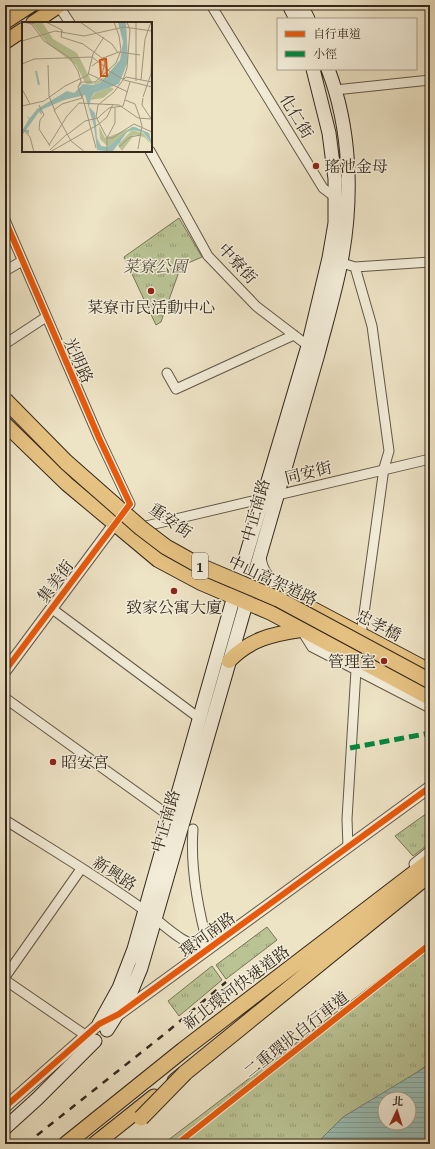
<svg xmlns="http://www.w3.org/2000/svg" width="435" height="1149" viewBox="0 0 435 1149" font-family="'Gentium Book Plus','Noto Serif TC',serif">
<defs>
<pattern id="grass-tufts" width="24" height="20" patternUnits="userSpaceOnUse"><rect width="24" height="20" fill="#b9c394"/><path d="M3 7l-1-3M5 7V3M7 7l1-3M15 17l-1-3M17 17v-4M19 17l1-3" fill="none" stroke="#979e78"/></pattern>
<pattern id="water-rules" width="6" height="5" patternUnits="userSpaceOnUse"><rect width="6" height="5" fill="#99beb6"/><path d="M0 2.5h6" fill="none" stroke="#84a39c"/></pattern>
</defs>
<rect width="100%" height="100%" fill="#ede3c5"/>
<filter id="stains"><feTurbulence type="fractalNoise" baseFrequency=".005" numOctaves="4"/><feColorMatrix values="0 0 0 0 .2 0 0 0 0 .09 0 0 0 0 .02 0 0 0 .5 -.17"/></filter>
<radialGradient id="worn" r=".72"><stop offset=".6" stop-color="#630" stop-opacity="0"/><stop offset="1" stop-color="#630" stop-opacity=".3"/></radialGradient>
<path fill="url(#grass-tufts)" stroke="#767658" d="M179,218L202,257L181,266L161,322L156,325L124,257Z
M430,811V843L413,856L395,836Z
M267,927L277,940L226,979L216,965Z
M430,941V1063L314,1144H163Z
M212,966L222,980L179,1016L168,1001Z"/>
<path fill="url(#water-rules)" stroke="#718279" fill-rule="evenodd" d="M430,1062V1144H316L343,1117L424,1068ZM385,1099H409V1123H385Z"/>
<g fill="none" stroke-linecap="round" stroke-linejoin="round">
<g stroke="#625747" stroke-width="11">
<path id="minor" d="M58,5L70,23
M211,5L323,188L336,198
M335,90L430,80
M150,151L208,256L256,306L311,348
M5,220L99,438L130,504L127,508
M336,261L355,267L430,262
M355,267L372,326L389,451L384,468L362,628
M5,271L22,261
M5,344L46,317
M167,373L176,389L294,335
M146,526L430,459
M261,556C262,574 275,585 290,592
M51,608L199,718
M302,631L312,647L430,708
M5,698L171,817
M5,820C51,849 100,878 144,910C168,927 178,943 209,949C198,910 190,869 193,829
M348,847L347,819L356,670
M5,977L81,869
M5,980L91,1039"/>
</g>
<g stroke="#625747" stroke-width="13">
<path id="tertiary" d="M5,671L119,518
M415,864L430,852
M5,1107L99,1024L119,1014L430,787"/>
</g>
<g stroke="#34281d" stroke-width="15">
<path id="secondary" d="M289,5L296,19
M301,5L308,19
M99,1024L119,988L134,949L234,596L308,346L329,258L335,223V179L329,133L313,69
M107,1030L131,992L141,968L318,354C326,323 335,293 341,262C353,199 351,129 328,69
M5,1128L37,1099L95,1041"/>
</g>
<g stroke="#34281d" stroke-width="16">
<path id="primary" d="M5,22L31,5
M33,23L60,5
M5,42L23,30
M5,424L67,484L158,560L201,583L271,613L430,698
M278,593L296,600L430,671
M229,661C250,639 273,634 301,630"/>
</g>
<g stroke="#34281d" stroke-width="17">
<path id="trunk" d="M175,1081L430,874
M66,1144L183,1050L430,861
M95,1144L154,1097"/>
</g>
<use href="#minor" stroke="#f3edd9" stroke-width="9"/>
<use href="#tertiary" stroke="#f3edd9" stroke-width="11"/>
<use href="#secondary" stroke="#f3edd9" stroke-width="13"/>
<use href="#primary" stroke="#e6c282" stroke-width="14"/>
<use href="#trunk" stroke="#e6c282" stroke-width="15"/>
<path stroke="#34281d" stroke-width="2.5" stroke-dasharray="7 7" stroke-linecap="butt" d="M205,1007L230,987
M26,1144L167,1032L226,982"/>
<g stroke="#34281d" stroke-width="17" stroke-linecap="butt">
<path id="trunk-bridge" d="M5,400L66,462L141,528L166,547L200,566L278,599L430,681
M141,1118L185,1073"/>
</g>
<use href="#trunk-bridge" stroke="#e6c282" stroke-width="15"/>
<path stroke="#00873e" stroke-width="5" stroke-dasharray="10 5" stroke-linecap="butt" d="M350,748L430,733"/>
<g stroke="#f3edd9" stroke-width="8">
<path id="cycleway" d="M5,220L99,438L130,504L5,671
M5,1107L99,1024L119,1014L430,787
M177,1144L430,944"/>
</g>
<use href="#cycleway" stroke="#e8590c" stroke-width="6"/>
</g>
<g fill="#8f2418" stroke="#f3edd9" stroke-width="1.5">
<circle cx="316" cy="166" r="4"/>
<circle cx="151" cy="291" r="4"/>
<circle cx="174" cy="591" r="4"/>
<circle cx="384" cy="661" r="4"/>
<circle cx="53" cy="762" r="4"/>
</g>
<g text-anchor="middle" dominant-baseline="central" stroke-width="3" stroke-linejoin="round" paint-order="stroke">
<rect fill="#f3edd9" stroke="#6d6355" stroke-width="1" x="192" y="553" width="16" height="26" rx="3"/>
<g font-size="15" font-weight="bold" fill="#34281d">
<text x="200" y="566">1</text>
</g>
<g font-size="16" fill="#34281d" stroke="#f3edd9">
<text transform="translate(297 116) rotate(59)">化仁街</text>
<text transform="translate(238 263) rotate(47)">中寮街</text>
<text transform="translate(79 360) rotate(66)">光明路</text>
<text transform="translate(308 472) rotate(-14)">同安街</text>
<text transform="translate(255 510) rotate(-74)">中正南路</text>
<text transform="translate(171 520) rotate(35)">重安街</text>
<text transform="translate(273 580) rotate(25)">中山高架道路</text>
<text transform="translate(55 581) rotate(-53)">集美街</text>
<text transform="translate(379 625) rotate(28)">忠孝橋</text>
<text transform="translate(165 821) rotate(-74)">中正南路</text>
<text transform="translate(115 873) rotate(33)">新興路</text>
<text transform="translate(207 934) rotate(-36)">環河南路</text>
<text transform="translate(236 987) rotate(-37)">新北環河快速道路</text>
<text transform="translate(296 1034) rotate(-38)">二重環狀自行車道</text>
</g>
<g font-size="16" fill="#34281d" stroke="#f3edd9" text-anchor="start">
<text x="324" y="166">瑤池金母</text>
<text x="151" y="307" text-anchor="middle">菜寮市民活動中心</text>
<text x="174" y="607" text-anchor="middle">致家公寓大廈</text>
<text x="376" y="661" text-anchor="end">管理室</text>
<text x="61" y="762">昭安宮</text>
</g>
<g font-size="16" font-style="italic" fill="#554f3b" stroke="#f3edd9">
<text x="155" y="266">菜寮公園</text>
</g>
</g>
<g transform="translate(22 22)">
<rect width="130" height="130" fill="#ede3c5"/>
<path d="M9,0H20L31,17L55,31L71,62L82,55L79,60L74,62H64L54,43L26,22ZM77,104L83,116L112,105L86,125L78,117ZM110,108L121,111L130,123L122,115L112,113L100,129L96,123Z" fill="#b9c394"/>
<path d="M88,65L92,67L81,76L68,78L73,71Z" fill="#b9c394"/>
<path d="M96,0H104L106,39L97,62L72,71L69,76L67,85L73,91L75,116L79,124L86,125L110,105H113L127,111L130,122L121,110L111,108L105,110L98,120L99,122L97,121L90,130L75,128L72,104L63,73L42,78L19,88L20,93L17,90L4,108H7V112L3,109L0,114V109L7,97L5,94L8,96L15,87L45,69L52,71L61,62L71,63L78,61L98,38L101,20Z" fill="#99beb6"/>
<path fill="none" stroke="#99beb6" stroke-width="2" d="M103,7L104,30M14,49L17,63"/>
<path fill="none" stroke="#a39882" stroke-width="1" d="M2,0L9,2L15,0M8,0L22,19L48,36L56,49L59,59L56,65L60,76L40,82L32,88L49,119L63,130M24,0L40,8V10M58,0L90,22L96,31M92,0L97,14M114,0V59M40,9L39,15L61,22L80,36M0,19L33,9L62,14L102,5L130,9M0,42L12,37L70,35L87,48M26,43L27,74L33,89M70,44L81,36L97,30L118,33M105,46L108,8L105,0M105,46L101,58L92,70L76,83L74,95L85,116H90L112,102L130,110M84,47L102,58L130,65M67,52L106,70M80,52L83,41L81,35M102,57L104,55L130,60M119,58L123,17L129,0M57,64L60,60H73L94,41L99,28L97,14M0,67L8,82M60,73L74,126M121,75L129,52L130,21M121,76L120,83L130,98M103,78L113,82L117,93L120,104L116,127M17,83L22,93L18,98L17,107L28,124M0,84L22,79L43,64L66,53L71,32L82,15M80,92L87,86L101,84L108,60M0,106L8,115L12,130M46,112L63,99L76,96L81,91M27,123L45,94L57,81L97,83L116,96L130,97M97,125L108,115L119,113M28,128L45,112M28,130L77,102L85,95L91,82M85,130V116L93,101V86"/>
<path fill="#d6540e" fill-opacity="0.15" stroke="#d6540e" stroke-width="2" d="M84,37L85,54H79L78,38Z"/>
<rect width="130" height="130" fill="none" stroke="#34281d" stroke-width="2"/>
</g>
<rect width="435" height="1149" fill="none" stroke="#ede3c5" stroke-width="20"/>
<rect x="6" y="6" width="423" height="1137" fill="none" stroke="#34281d" stroke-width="2"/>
<rect x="10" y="10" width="415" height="1129" fill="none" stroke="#34281d"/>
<rect x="277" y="18" width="140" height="52" fill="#f3edd9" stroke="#a79e8e"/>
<rect x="285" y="31" width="20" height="6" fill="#e8590c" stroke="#a79e8e"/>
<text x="313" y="38" font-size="12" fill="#34281d">自行車道</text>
<rect x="285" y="51" width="20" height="6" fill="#00873e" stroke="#a79e8e"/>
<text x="313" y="58" font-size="12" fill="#34281d">小徑</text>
<g transform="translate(397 1111) rotate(4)"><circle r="19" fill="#f3edd9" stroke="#a79e8e"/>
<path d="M0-3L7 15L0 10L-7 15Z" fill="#8f2418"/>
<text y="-6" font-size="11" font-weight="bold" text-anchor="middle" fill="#34281d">北</text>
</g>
<rect width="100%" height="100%" filter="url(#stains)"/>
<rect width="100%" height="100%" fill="url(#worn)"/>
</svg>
